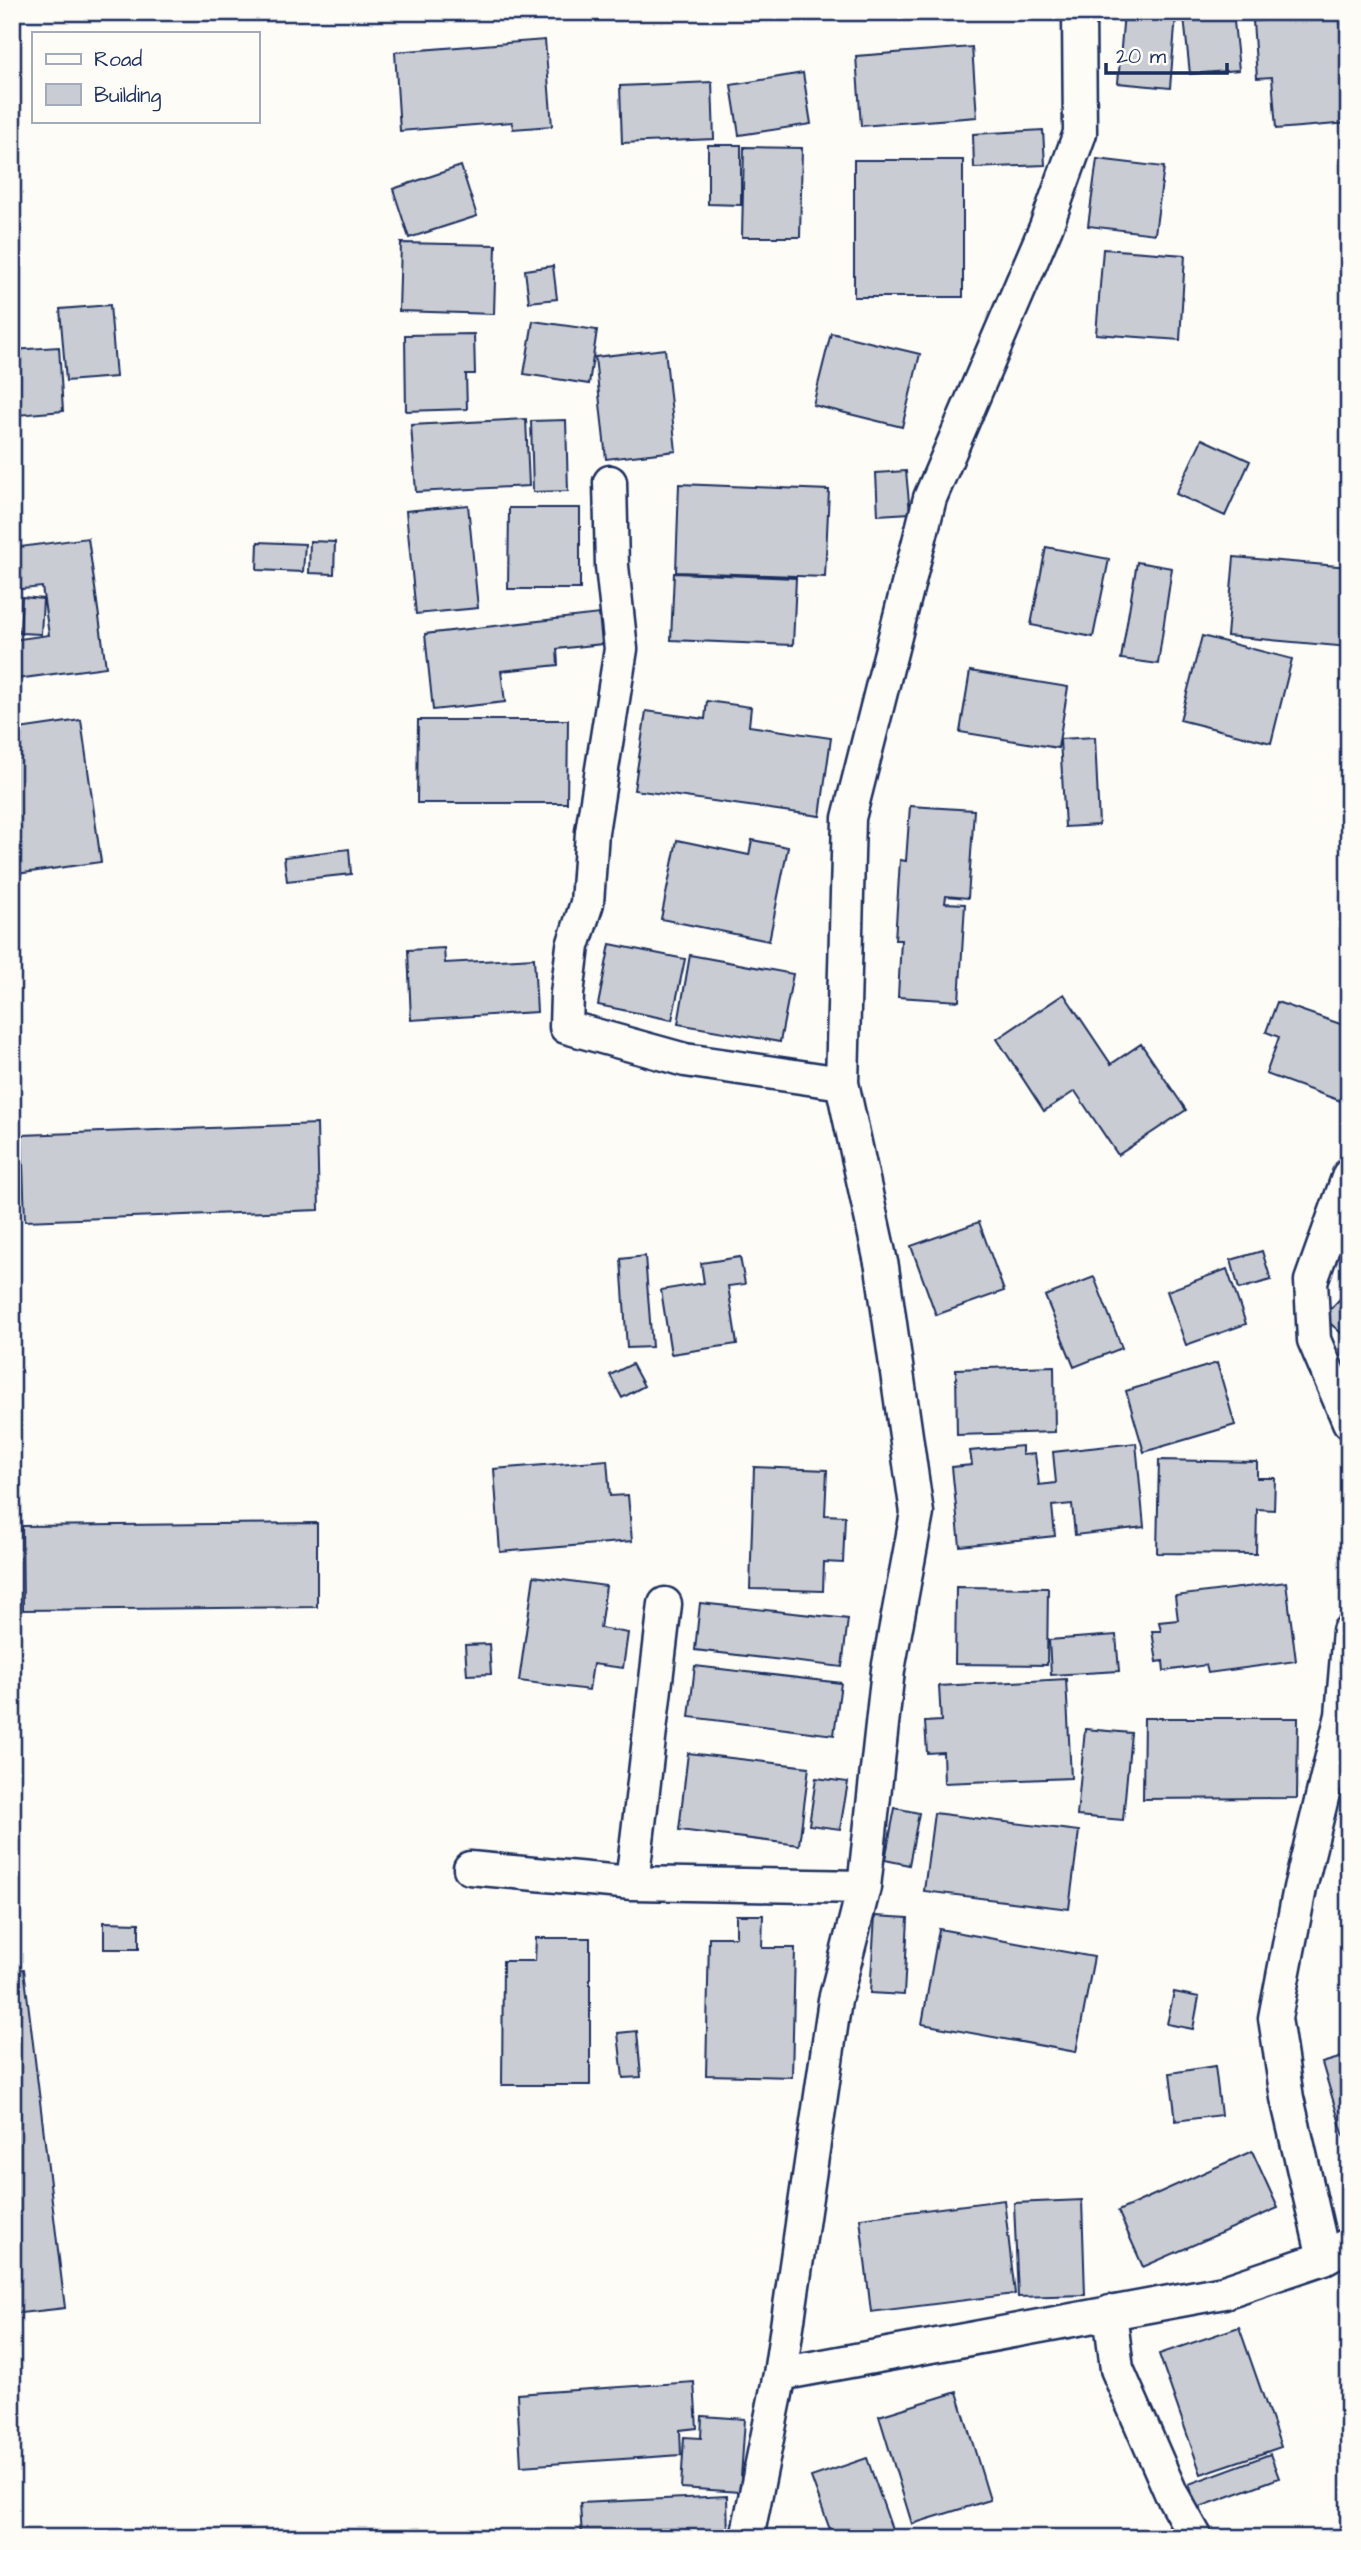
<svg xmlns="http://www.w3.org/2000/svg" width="1361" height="2550" viewBox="0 0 1361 2550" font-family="'Architects Daughter',sans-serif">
<rect width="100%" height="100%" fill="#fdfcf7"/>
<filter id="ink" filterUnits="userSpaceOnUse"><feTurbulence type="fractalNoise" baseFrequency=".0143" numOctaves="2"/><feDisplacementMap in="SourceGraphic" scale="14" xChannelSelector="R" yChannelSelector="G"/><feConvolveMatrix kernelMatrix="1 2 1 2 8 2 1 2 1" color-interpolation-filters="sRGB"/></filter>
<g filter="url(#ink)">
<path fill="#c9ccd3" stroke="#1b2f5e" stroke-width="2" d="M1124,12L1176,15L1170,88L1118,83Z
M1233,12L1239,70L1190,74L1184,17Z
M1349,13V123L1276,129L1272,77L1257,78L1253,21Z
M545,40L552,126L513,129L512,122L400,131L395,52Z
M972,47L977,117L861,126L856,56Z
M803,73L811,124L739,135L731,85Z
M712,82L714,139L622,143L620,86Z
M1043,130L1045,165L974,168L973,134Z
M708,145H741V205L708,204Z
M744,147L802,148L800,237H742Z
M1097,159L1164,167L1155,234L1088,226Z
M854,160H963V297H854Z
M461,166L477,216L409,238L393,189Z
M401,243L496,245L494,314L399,311Z
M1103,249L1185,255L1180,340L1096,334Z
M553,266L557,299L529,302L525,270Z
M110,305L116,377L66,381L60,309Z
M533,321L597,330L589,384L524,374Z
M831,333L920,354L902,427L813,405Z
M474,334L475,374H466L467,409L406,411L405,335Z
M59,347L63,411L17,415L12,350Z
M665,349L676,451L606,459L595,357Z
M526,419L529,486L416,492L411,425Z
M566,420L568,491L533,492L531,421Z
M1202,439L1250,461L1225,516L1176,494Z
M906,471L910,513L878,515L876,473Z
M679,484L829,490L825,577L676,572Z
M468,505L478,608L416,614L406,511Z
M509,508H580V589H508Z
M88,538L106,667L16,679L12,640L49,635L42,587L13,590L12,548Z
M310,541L335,542L334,574L309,573Z
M258,542L305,544L303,572L257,570Z
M1046,547L1109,559L1093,637L1031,625Z
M1234,557L1349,567V647L1227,636Z
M1137,562L1172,568L1158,664L1121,659Z
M674,573L796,578L793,645L671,640Z
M22,597L43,599L41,634L20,633Z
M599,614L602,644L557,649L558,665L501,671L505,702L433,710L425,634Z
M1202,636L1292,659L1271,743L1180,720Z
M970,671L1068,687L1058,748L960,732Z
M707,701L751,707L749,726L831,738L820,816L634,790L646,711L705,719Z
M81,720L101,862L16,874L12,844V730Z
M418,720H568L567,803H417Z
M1095,737L1099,825L1065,827L1060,739Z
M910,806L974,810L968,898L946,896L945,903L965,904L959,1001L898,997L901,940H895L900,860L906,861Z
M677,840L749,855L752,840L788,847L769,941L661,919Z
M349,849L351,874L287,881L284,857Z
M610,944L685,959L672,1020L598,1005Z
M444,948L445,963L534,958L537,1012L411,1020L408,950Z
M690,955L793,974L780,1042L678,1024Z
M1064,994L1111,1064L1141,1044L1186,1110L1118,1155L1075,1091L1044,1111L997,1039Z
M1277,1002L1349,1027V1104L1266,1074L1279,1037L1266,1032Z
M317,1124L319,1210L25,1221L22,1135Z
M979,1222L1004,1291L936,1315L911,1246Z
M1262,1251L1271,1280L1239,1289L1231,1260Z
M645,1256L652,1347L627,1348L621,1259Z
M740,1257L745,1284L728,1286L737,1344L671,1354L661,1290L704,1283L701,1263Z
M1227,1269L1246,1324L1186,1345L1167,1291Z
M1094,1277L1122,1348L1074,1367L1045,1296Z
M1349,1289V1340L1323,1317Z
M12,1324L17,1513H12Z
M1217,1363L1235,1425L1144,1452L1126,1391Z
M632,1364L644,1386L622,1398L610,1375Z
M1054,1366L1055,1432L957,1435L956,1369Z
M1136,1443L1144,1527L1075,1535L1072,1504L1052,1506L1055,1536L960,1546L952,1467L972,1465L970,1451L1022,1446V1455L1035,1454L1039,1485L1056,1483L1053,1452Z
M607,1460L610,1496L628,1495L632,1541L500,1552L494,1469Z
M1159,1460L1257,1462V1478H1275L1274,1510L1257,1509L1256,1554L1157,1553Z
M754,1467L827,1470L825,1515L845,1516L843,1563L824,1562L823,1591L750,1589Z
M317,1523V1607L23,1610L22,1526Z
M534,1576L606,1586L600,1628L628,1633L623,1668L593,1664L589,1690L519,1681Z
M1286,1582L1296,1661L1208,1673L1206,1665L1164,1671L1163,1661L1157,1662L1152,1631H1161L1159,1622L1178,1620L1175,1596Z
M956,1587L1048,1588L1047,1665L955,1664Z
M700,1603L848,1619L842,1667L695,1650Z
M1116,1635L1119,1671L1051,1675L1049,1640Z
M489,1644L491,1674L467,1675L465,1645Z
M695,1666L841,1683L834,1735L689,1717Z
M1066,1679L1071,1778L944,1783L943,1752L927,1753L925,1722L941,1721L939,1686Z
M1144,1718H1298L1297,1798L1143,1799Z
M1085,1729L1131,1733L1123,1820L1077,1816Z
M688,1753L809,1767L799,1845L679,1830Z
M816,1778L848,1782L840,1829L809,1825Z
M895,1808L919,1813L909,1865L885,1860Z
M934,1813L1079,1831L1069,1909L924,1891Z
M736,1915H763L762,1948H795L792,2077L706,2075L709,1937H736Z
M875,1916L908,1918L904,1995L870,1993Z
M104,1922L139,1923V1949H104Z
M939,1929L1094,1957L1076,2052L922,2024Z
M536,1938H590V2085H502L503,1961H535Z
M24,1969L65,2308L12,2314V1970Z
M1174,1992L1199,1997L1193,2029L1167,2024Z
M637,2031L641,2077L623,2078L618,2033Z
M1349,2055V2136L1344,2137L1322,2063Z
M1215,2066L1221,2115L1176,2121L1170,2073Z
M1252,2151L1278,2208L1143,2267L1118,2211Z
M1004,2200L1015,2294L871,2312L860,2218Z
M1082,2200L1085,2295L1018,2297L1014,2203Z
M1239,2327L1281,2447L1201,2474L1159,2354Z
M694,2382L697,2428L680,2430L681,2455L521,2466L517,2394Z
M957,2392L990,2500L912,2524L879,2416Z
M702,2416L745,2419L740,2492L681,2488L684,2437L701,2438Z
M1270,2454L1279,2478L1197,2508L1189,2484Z
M867,2458L894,2535L886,2538H833L811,2477Z
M727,2496L728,2538H582L580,2503Z"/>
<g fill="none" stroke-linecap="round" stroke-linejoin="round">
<g stroke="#1b2f5e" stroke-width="37">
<path id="street" d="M610,482L612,566L621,649L592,832L587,903L573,946L567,994L566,1027L685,1060L842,1083
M1349,1175L1311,1281L1314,1340L1349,1422
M470,1868L632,1883L864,1887
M632,1883L665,1604
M1324,2258L1287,2098L1275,2018L1300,1888L1342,1715L1349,1631
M1110,2312L1117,2369L1171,2493L1196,2538
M780,2374L1224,2292L1324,2258L1349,2244
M747,2538L780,2374L835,2000L864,1887L888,1670L917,1513L882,1267L842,1083L849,818L930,498L1046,227L1080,133L1079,12"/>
</g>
<use href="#street" stroke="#fdfcf7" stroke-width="32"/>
</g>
</g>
<rect width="1361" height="2550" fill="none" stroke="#fdfcf7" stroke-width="42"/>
<rect x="21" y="21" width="1319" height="2508" fill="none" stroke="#1b2f5e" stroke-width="2.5" filter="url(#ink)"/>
<rect x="32" y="32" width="228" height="91" fill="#fdfcf7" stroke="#a3aaba" stroke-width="2"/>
<rect x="46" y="54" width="35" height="10" fill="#fdfcf7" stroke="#a3aaba" stroke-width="2"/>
<text x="94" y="66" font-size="21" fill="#1b2f5e">Road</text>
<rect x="46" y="84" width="35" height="21" fill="#c9ccd3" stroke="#a3aaba" stroke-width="2"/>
<text x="94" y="102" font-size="21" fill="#1b2f5e">Building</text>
<path d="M1106 63v10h121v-10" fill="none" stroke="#1b2f5e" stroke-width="3.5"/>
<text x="1116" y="63" font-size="21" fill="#1b2f5e" stroke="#fdfcf7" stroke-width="5" paint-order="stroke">20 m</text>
</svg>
